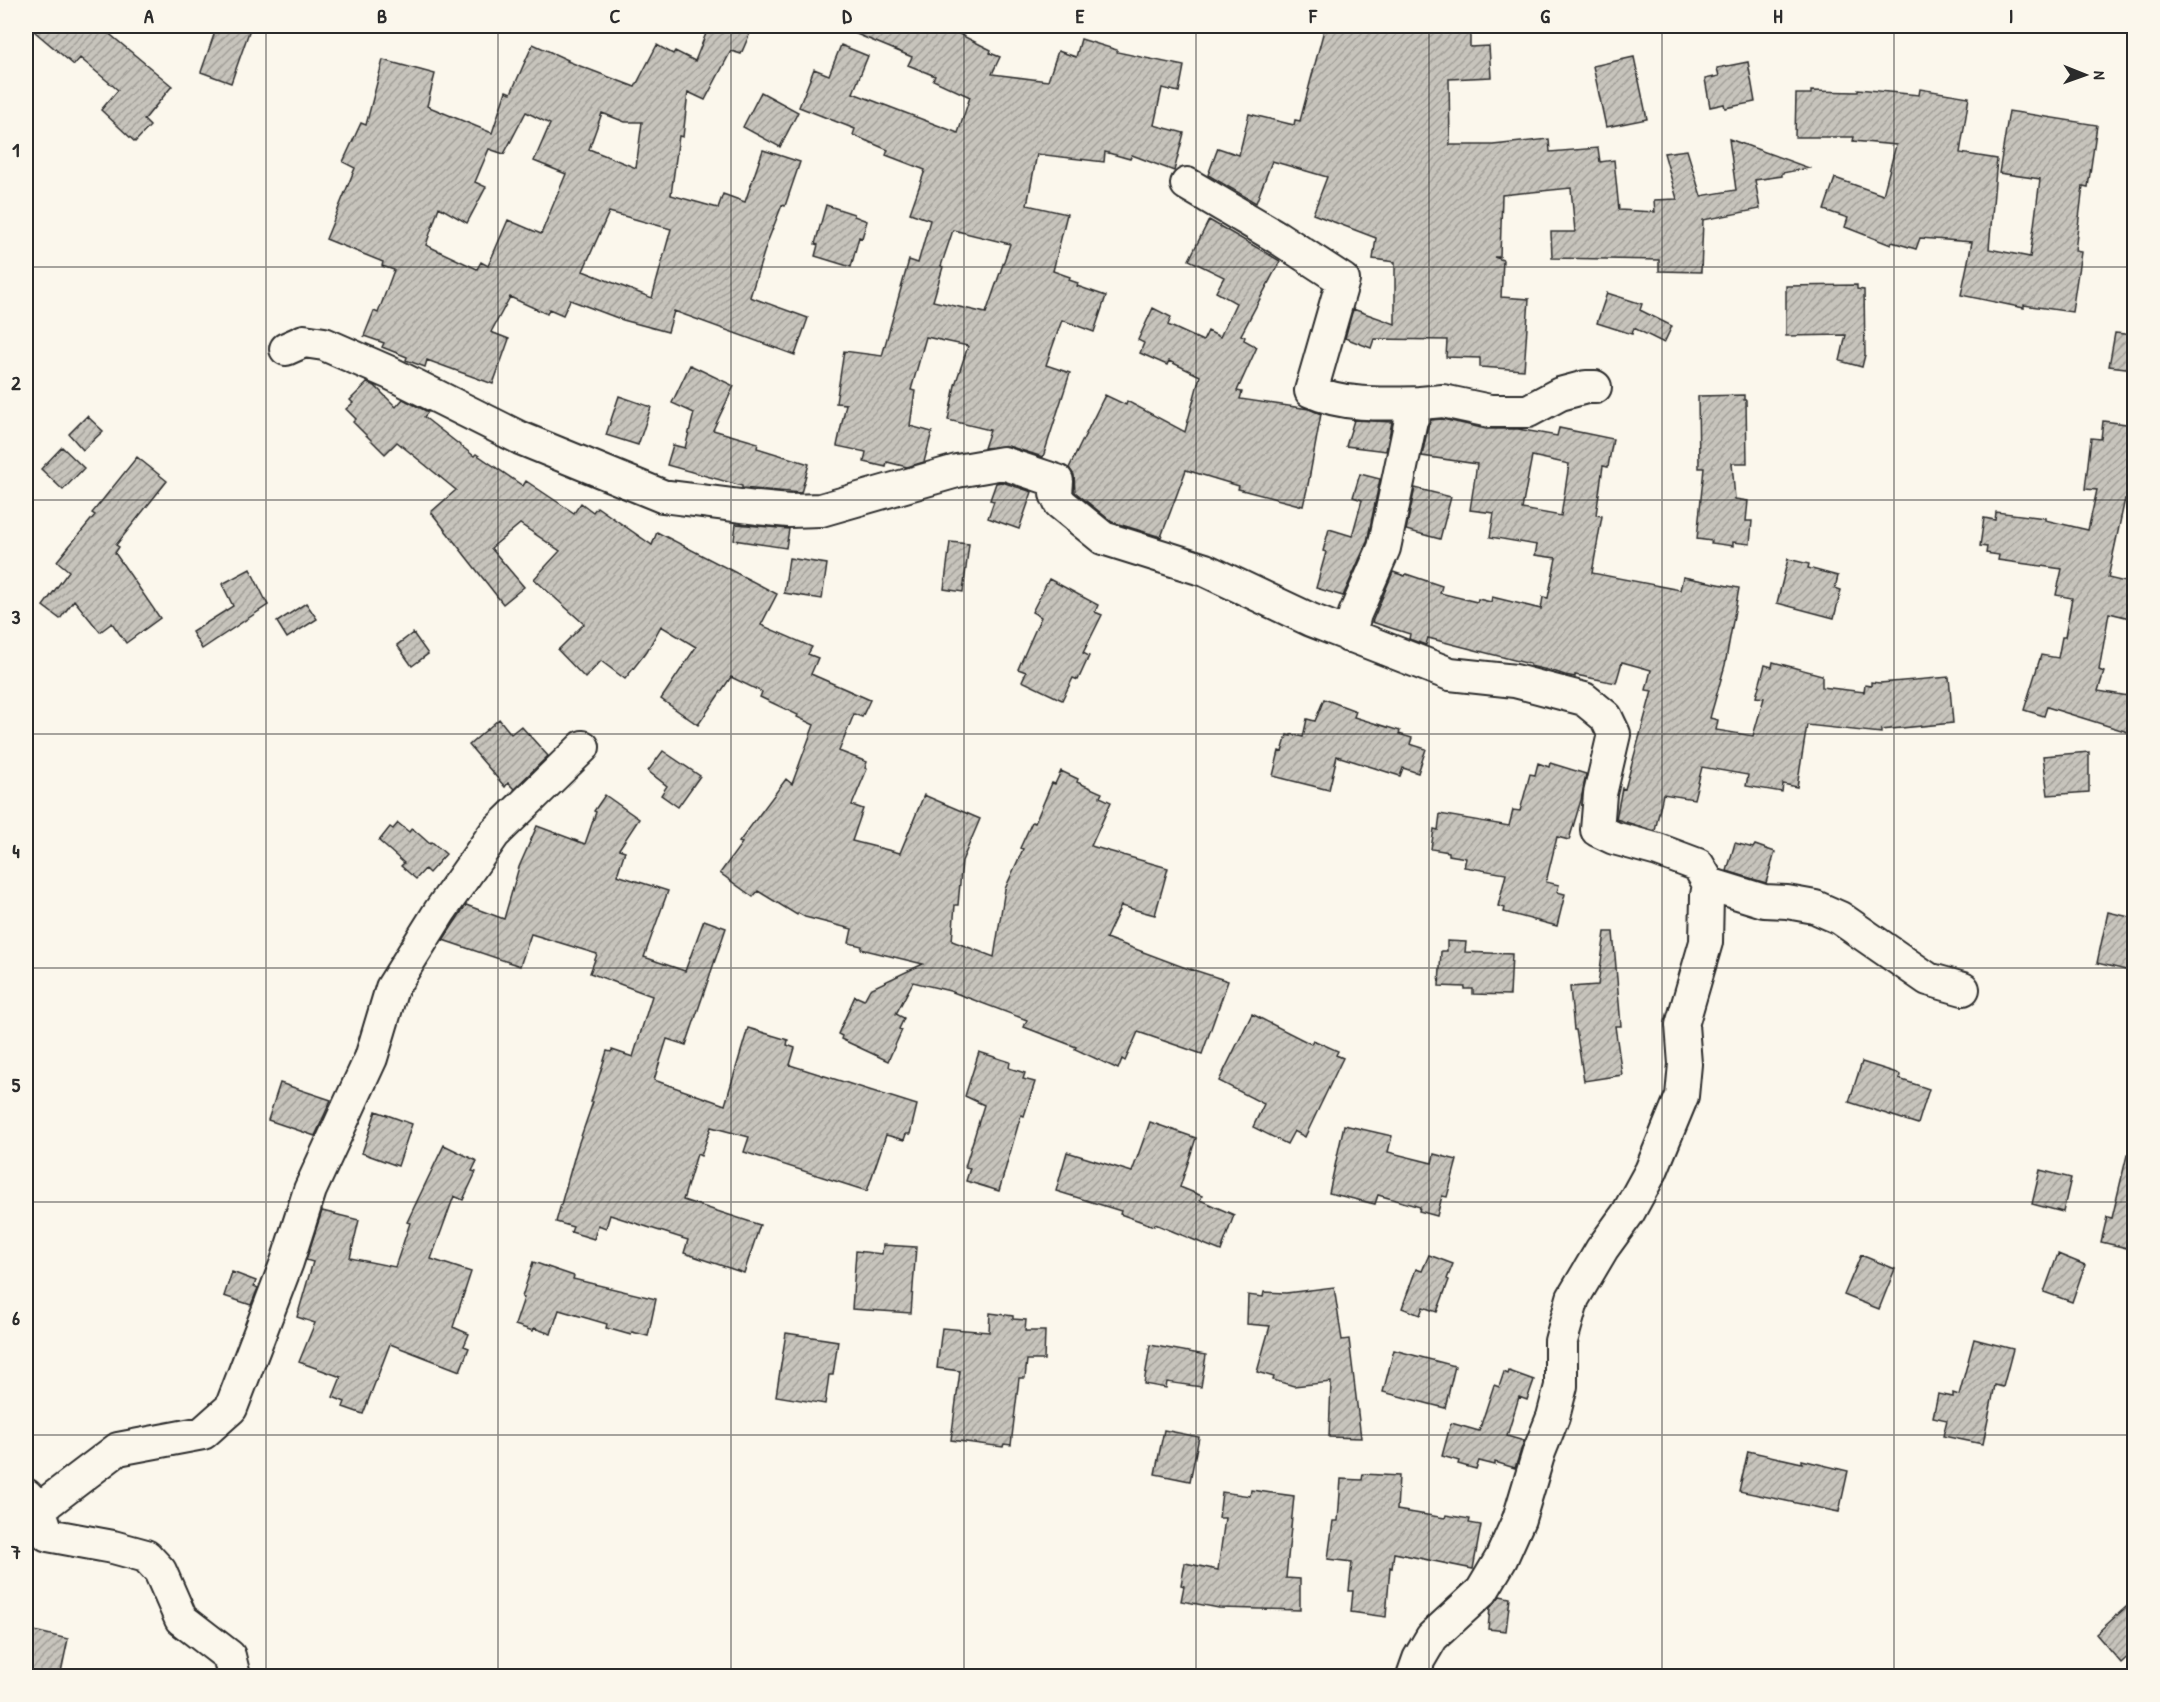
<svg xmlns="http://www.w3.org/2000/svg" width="2160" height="1702" viewBox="0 0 2160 1702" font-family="'Patrick Hand',sans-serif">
<defs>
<pattern id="building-hatch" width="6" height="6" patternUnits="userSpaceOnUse" patternTransform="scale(1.5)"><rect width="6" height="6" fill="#c7c4bc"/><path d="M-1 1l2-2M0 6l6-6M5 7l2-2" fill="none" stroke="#a29f99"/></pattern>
</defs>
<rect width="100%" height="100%" fill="#fbf7ec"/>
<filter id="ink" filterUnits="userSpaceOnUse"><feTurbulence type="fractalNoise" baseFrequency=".0167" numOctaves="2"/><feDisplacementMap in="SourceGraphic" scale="12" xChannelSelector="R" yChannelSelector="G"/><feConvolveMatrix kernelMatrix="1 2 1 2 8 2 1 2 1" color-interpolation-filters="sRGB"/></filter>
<g filter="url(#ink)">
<path fill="url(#building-hatch)" stroke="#2b2b2b" stroke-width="1.5" fill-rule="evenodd" d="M28,26H100L172,86L144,120L150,126L135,142L101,110L118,90L80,58L74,65Z
M217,26H251L231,83L201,72Z
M709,26H753L741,54L731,51L705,100L688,92L683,137L679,136L671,195L718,208L723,194L745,202L763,150L800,162L785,206L782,205L767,243L750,297L808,318L795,355L674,311L668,332L623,320L570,300L563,315L549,309L547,314L510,297L491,332L509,339L493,384L427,360L425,367L406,360L407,357L382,347L384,343L364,336L374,311L378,313L394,270L382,266L383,262L326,239L355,168L343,162L361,123L366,125L383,60L435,74L427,106L492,133L506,91L511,93L533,44L568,60L567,61L635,87L657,45L673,54L675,51L695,61ZM526,112L550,124L534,161L566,174L541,234L508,220L488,266L481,262L477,269L426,245L439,207L467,223L486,187L475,182L489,149L504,154ZM602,113L625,122H642L636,168L589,149ZM609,212L671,229L652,298L583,271Z
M837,26H965L959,34L991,50L990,53L1000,57L992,74L1048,81L1058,51L1076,57L1081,39L1117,50V52L1184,66L1179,92L1162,88L1154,125L1184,133L1174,171L1132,155L1130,159L1105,152L1104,162L1037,154L1027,205L1067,214L1053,271L1070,277L1069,280L1078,283L1077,286L1106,296L1094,332L1062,320L1046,365L1070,373L1043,457L1008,446L984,448L990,430L948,420L955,385L968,346L926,337L911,390L915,391L910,426L932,432L924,462L907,467L887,462L886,467L864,462L866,452L837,446L846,404L836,403L844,351L882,356L909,260L918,263L930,220L910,213L925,170L886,155L888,150L853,135L855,129L799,107L814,69L829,75L841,45L868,56L853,93L958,133L970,97L933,80L935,76L908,65L912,57ZM953,230L1010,244L986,313L933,301L943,267L941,266Z
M1325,26H1382L1423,29V26H1470V47L1489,46L1491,77L1449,79L1450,145H1493L1549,139L1550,152L1598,148L1600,162L1614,160L1619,210L1655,212L1654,200L1677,199L1664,153L1687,150L1701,196L1736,190L1729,139L1809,168L1782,173V176L1755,180L1760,209L1703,220L1701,272L1659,271V260L1552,258L1551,232H1575L1571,188L1502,195L1500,257H1494L1503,260L1501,297L1529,299L1524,370L1480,367V358L1446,357L1447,340L1374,339L1371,348L1345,338L1353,309L1395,324V262L1373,259L1376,238L1313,214L1327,177L1272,161L1256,203L1208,175L1218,148L1239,155L1249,114L1294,125L1295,120L1300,121Z
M1634,57L1647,119L1606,127L1593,66Z
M1748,62L1755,102L1725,108L1724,104L1710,107L1705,79L1719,76L1717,68Z
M1858,89L1919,95L1920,89L1969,97L1960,153L1997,159L1989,249L2030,257L2040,179L1999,173L2009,111L2097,125L2088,187L2083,186L2075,251L2081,252L2072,312L2024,305V308L1961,295L1972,242L1920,238L1916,249L1892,242L1891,245L1845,227L1848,218L1824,210L1835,178L1883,195L1896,145L1853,141L1854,137H1795L1796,94H1811V91L1858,92Z
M761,92L798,112L780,147L743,127Z
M826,205L854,214V216L867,221L862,238L859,237L851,267L815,256L818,245L815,244Z
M1209,220L1280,261L1241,335L1245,337L1244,340L1257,347L1237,391L1242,392L1240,399L1309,409L1321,414L1308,485L1303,506L1238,489L1239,486L1186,470L1161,537L1112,522L1075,492L1074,475L1069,468L1105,395L1126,405L1127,401L1185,432L1200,376L1169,361L1167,365L1140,353L1144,343L1138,340L1153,308L1171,317L1168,325L1203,341L1208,331L1220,337L1236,303L1216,292L1224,277L1189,260Z
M1857,285V289L1864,290L1865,355L1862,367L1840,361L1846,335L1786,336V286Z
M1607,293L1642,304L1640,310L1672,326L1664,343L1634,328L1632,334L1597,323Z
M2115,333L2134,335V369L2109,366Z
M690,365L734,386L713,430L758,443L757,448L809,464L801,493L742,488V486L667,465L673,445L685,448L694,413L672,403Z
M367,383L375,386L396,407L403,399L428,412L424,417L474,456L476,454L523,486L526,481L574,513L581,503L593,512L597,507L652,545L657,532L777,594L761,625L812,647L808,654L818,658L811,674L870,700L862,717L854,714L839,751L867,762L865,768L867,769L852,805L863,809L852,841L900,853L924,795L980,819L962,861L958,905H955L952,941L994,957L1005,889L1023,849L1020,848L1032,822L1035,823L1052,783L1055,784L1061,771L1078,779L1077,782L1102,793L1100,797L1111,802L1091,846L1168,868L1155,915L1121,906L1106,938L1191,970V969L1228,981L1202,1054L1138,1032L1125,1061L1122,1059L1118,1069L1075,1049L1076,1047L1024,1027L1027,1020L950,991L913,982L896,1014L904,1018L899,1029L902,1030L888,1061L841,1039L842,1036L838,1034L855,996L864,1000L870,989L923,964L861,949L862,946L849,943L852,929L805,917L798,913L797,915L758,891L753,897L720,873L742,843L739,842L786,779L792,784L814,725L797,717L798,715L760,697L762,692L731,677L698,725L661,699L696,647L661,626L647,651L625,679L601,661L585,678L558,650L584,624L534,579L560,551L520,524L491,548L524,587L503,604L431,512L456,490L397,442L385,454L353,422L356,419L346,409L353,403L350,400Z
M1744,395V400H1746L1747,463H1732L1735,499L1748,501L1746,521H1752L1750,544L1733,542V546L1711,543L1712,541L1697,539L1704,468H1699L1698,396Z
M619,396L651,407L638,445L606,435Z
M87,416L103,431L83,450L69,434Z
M1442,419L1486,429H1518L1557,436L1559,428L1613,439L1608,467L1603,466L1596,515L1602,516L1592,573L1680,590L1683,577L1739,588L1725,665L1710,718L1718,720L1716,730L1753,736L1764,698L1756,697L1765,665L1772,667L1773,662L1822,675V687L1864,692L1865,685L1871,686V682L1880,683L1949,677L1953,723L1881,730V733L1807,725L1797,787L1783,784L1782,792L1746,786L1748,775L1702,767L1694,799L1663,794L1655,831L1616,819L1622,788L1625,789L1652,691L1646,690L1651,670L1622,662L1616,683L1575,675V677L1565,675L1556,672L1530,666V664L1428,638L1426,645L1409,639L1410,634L1372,622L1393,572L1405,576L1406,574L1442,586L1440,593L1477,602L1478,599L1491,602L1492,597L1541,609L1543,597L1548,598L1556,558L1535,555L1537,545L1490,537L1494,513L1470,510L1477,464L1422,456L1428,426L1431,420ZM1532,456L1569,464L1561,516L1522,509Z
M1354,420L1392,422L1386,451L1346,446Z
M2103,421L2134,425V482L2132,481L2130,500L2125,499L2108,578L2134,584V619L2109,613L2099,670L2104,672L2098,691L2134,697V734L2047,707L2044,716L2024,710L2041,655L2058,658L2062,637H2065L2072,598L2056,595L2062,569L1998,560L1999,555L1986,553L1987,547L1980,546L1984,518L1995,520L1996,512L2045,518V520L2088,530L2097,490L2085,489L2091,438L2101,439Z
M62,447L84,468L63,490L41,469Z
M137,457L167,481L116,545L119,547L115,553L160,618L126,643L112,623L100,632L74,600L60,619L43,606L69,571L57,561L95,515L92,513Z
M1360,474L1380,479L1367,542L1343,596L1316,588L1326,552L1323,551L1329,529L1352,536L1362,500L1353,497Z
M1002,482L1032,492L1019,529L988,518L994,501L990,500L996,483Z
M1415,488L1451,497L1440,539L1406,530Z
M736,524L789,529L786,548L734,540Z
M950,542L969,544L963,592L944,589Z
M789,558L827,564L822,599L784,593Z
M1788,559L1809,564L1808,568L1838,576L1835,588L1841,590L1834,618L1777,603Z
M250,569L268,605L202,649L192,632L233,606L222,584Z
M1049,579L1098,605L1095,612L1102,615L1083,653L1089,656L1078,680L1073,678L1062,700L1022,681L1026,672L1018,669L1041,617L1032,612Z
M306,603L317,619L287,638L277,622Z
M413,633L428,654L412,666L397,645Z
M1324,699L1356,711L1354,717L1400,731L1399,734L1412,738L1410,744L1426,749L1418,773L1403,768L1400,776L1337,756L1329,790L1273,776L1279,751L1282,752L1287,735L1291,736V734L1303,737L1307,719L1315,721Z
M499,719L511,734L521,726L548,756L514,789L508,783L505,787L469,745Z
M663,751L700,776L678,807L661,795L667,786L648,771Z
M2089,752V792L2048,795L2043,756Z
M1538,763L1549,767L1550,763L1586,774L1581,800L1569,840L1557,837L1546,882L1559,885L1557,892L1565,894L1557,926L1504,912L1505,908L1498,906L1506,874L1464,867L1466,858L1449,855V852L1431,849L1434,829L1438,830L1440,814L1509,826L1513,810L1520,811L1530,774L1535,775Z
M605,795L639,819L619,849L625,851L617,875L668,891L644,957L685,971L704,920L726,928L686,1045L667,1039L654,1080L725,1105L748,1028L788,1040L787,1045L795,1048L790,1065L917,1105L910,1134H906L904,1140L886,1135L867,1191L744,1152L749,1137L711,1127L701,1156L697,1154L683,1200L760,1225L744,1273L684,1253L688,1240L610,1215L606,1228L598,1225L594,1239L571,1232L573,1227L556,1222L577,1148L593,1102H591L607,1051L611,1052L612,1050L633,1057L652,996L590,973L597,954L531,934L520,966L443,940L466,905L504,919L519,867L537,826L585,844L596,812L594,811Z
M398,823L409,832L412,828L430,844L432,842L446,854L429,873L425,869L416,879L401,866L404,863L379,841L390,827L393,829Z
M1735,843L1753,848L1755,845L1775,852L1766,883L1727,871Z
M2108,912L2134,918V972L2097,963Z
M1605,932H1613L1621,1026H1615L1622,1075L1584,1081L1576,1030H1574L1570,987L1598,985Z
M1447,941L1466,942L1465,952L1512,954L1510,995L1473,994V989H1465V987L1439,986L1441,951H1447Z
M1252,1014L1311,1044L1313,1040L1338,1051L1336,1055L1343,1058L1305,1137L1294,1131L1287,1144L1253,1127L1264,1104L1219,1081Z
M979,1052L1010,1062L1009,1068L1025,1073L1023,1079L1035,1082L1024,1116L1021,1115L999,1191L966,1181L970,1168L965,1167L984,1105L965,1096Z
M1862,1062L1897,1073L1900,1075L1899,1079L1929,1089L1918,1124L1849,1102Z
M280,1083L331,1100L315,1136L268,1120Z
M376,1111L412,1124L398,1166L362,1153Z
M1150,1122L1196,1138L1180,1187L1202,1196L1200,1200L1234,1215L1221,1251L1155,1224L1154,1226L1120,1214L1121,1211L1056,1191L1067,1152L1132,1172Z
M1344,1125L1392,1136L1388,1152L1432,1163L1434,1154L1457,1160L1447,1197L1442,1196L1437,1216L1419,1211L1420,1207L1378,1195L1375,1204L1329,1193Z
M444,1145L477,1161L472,1171L476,1172L463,1200L454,1196L431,1259L471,1272L453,1327L469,1334L464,1346L469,1348L460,1371L390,1344L363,1414L343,1407L345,1402L333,1397L341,1377L299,1362L315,1323L297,1317L313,1262L306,1260L322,1211L359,1220L350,1258L395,1267L410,1223L407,1222Z
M2127,1155L2134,1156V1243L2129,1242L2127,1248L2101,1242L2107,1217L2112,1218Z
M2040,1170L2071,1178L2063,1212L2032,1204Z
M883,1245L916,1247L911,1313L852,1309L856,1251L882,1254Z
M2058,1254L2085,1265L2072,1302L2044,1292Z
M1429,1255L1453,1264L1447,1279L1449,1280L1437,1312L1423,1307L1420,1315L1402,1308L1416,1269L1422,1271Z
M1861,1255L1895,1269L1879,1309L1844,1295Z
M533,1262L574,1276L573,1279L656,1299L648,1336L632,1332L631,1335L606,1328L607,1324L559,1310L551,1334L534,1328L533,1331L515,1325L524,1298L522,1297Z
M232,1272L256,1281L254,1286L258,1288L251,1305L224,1296Z
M1334,1287L1342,1340L1349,1339L1361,1438L1329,1437L1331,1382L1294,1386L1273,1380L1274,1377L1257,1372L1270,1326L1247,1324L1248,1295L1263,1297L1264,1292L1286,1293Z
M990,1313L1013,1316V1319L1026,1320L1025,1331H1045L1044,1360H1027L1025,1378H1019L1011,1445L1004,1444L1003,1447L951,1440L960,1371L937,1368L942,1328L989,1332Z
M786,1333L838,1341L833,1375H829L825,1404L776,1396Z
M1974,1339L2013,1349L2003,1387L1995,1385L1983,1444L1943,1436L1947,1420L1933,1417L1938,1394L1953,1397V1393L1959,1395Z
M1150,1345L1206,1355L1201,1387L1167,1382L1166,1388L1144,1384Z
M1394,1350L1455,1366L1445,1408L1383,1392Z
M1509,1371L1534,1380L1527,1400L1519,1397L1507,1436L1524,1441L1515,1468L1495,1462V1465L1479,1461L1476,1469L1458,1464L1459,1461L1442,1456L1451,1423L1479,1431L1494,1385L1499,1387L1504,1372L1508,1374Z
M1164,1430L1199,1437L1190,1481L1155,1474Z
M1748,1451L1802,1463V1460L1848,1471L1839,1512L1739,1491Z
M1363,1474L1399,1476L1397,1510L1445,1518L1446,1515L1470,1519L1469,1523L1481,1525L1473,1569L1394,1553L1392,1568L1390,1567L1386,1617L1351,1612L1353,1591H1349L1352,1562L1328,1559L1333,1521H1338L1341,1479L1362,1480Z
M1251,1490L1294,1496L1286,1578L1300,1579V1610L1219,1608L1181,1601L1184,1586L1181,1585L1185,1563L1218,1570L1225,1518H1219L1222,1492L1250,1496Z
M1500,1596L1510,1598L1506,1631L1488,1629L1490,1608Z
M2134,1600V1651L2121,1663L2096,1634Z
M26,1629L68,1639L60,1677H38L26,1674Z"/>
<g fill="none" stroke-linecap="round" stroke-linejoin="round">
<g stroke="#2b2b2b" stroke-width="36">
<path id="minor" d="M1187,184L1277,237L1343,280L1311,391C1344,406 1384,404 1420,403
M286,349L304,341L324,344L388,372L520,438L662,496L757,508L789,511L821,510L957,471L1003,463L1057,481L1056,494L1060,503L1103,538L1205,570L1311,620L1450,674L1515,681L1584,699L1606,717L1614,734L1600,794L1597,830L1614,838L1658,850L1698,865L1709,884L1764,901L1787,902L1815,907L1840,918L1928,979L1963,989
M1349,636L1355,614L1384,548L1411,420L1420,403L1443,401L1490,411H1528L1560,394L1586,387H1595
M26,1495L39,1509L48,1535L113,1547L146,1556L160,1571L181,1619L229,1656L234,1676
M26,1516L39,1509L118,1449L203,1433L231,1408L287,1262L310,1190L371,1058L392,988L440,911L494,834L583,747
M1413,1676L1419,1659L1432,1637L1482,1591L1501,1559L1519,1519L1539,1452L1553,1417L1561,1386V1341L1573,1298L1602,1249L1628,1213L1651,1171L1682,1096L1685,1064L1682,1025L1706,942L1707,896L1709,884"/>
</g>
<use href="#minor" stroke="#fbf7ec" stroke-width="32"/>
</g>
</g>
<path fill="none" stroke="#2b2b2b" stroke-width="1.5" stroke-opacity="0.55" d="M266,26V1676M498,26V1676M731,26V1676M964,26V1676M1196,26V1676M1429,26V1676M1662,26V1676M1894,26V1676M26,267H2134M26,500H2134M26,734H2134M26,968H2134M26,1202H2134M26,1435H2134"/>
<rect width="2160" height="1702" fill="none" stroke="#fbf7ec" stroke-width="66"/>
<g transform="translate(2085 75) rotate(91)" stroke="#fbf7ec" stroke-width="4.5" paint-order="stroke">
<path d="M0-4.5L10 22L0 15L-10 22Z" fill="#2b2b2b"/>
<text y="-9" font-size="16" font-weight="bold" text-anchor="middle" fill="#2b2b2b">N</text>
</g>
<rect x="33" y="33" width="2094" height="1636" fill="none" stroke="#2b2b2b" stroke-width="2"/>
<g font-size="20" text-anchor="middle" font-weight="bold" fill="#2b2b2b">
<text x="149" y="23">A</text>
<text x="382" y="23">B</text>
<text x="615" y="23">C</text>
<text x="847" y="23">D</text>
<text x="1080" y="23">E</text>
<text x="1313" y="23">F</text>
<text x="1545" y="23">G</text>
<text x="1778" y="23">H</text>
<text x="2011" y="23">I</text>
<text x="16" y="157">1</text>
<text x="16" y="390">2</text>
<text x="16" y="624">3</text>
<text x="16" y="858">4</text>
<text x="16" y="1092">5</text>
<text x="16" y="1325">6</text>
<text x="16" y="1559">7</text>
</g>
</svg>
